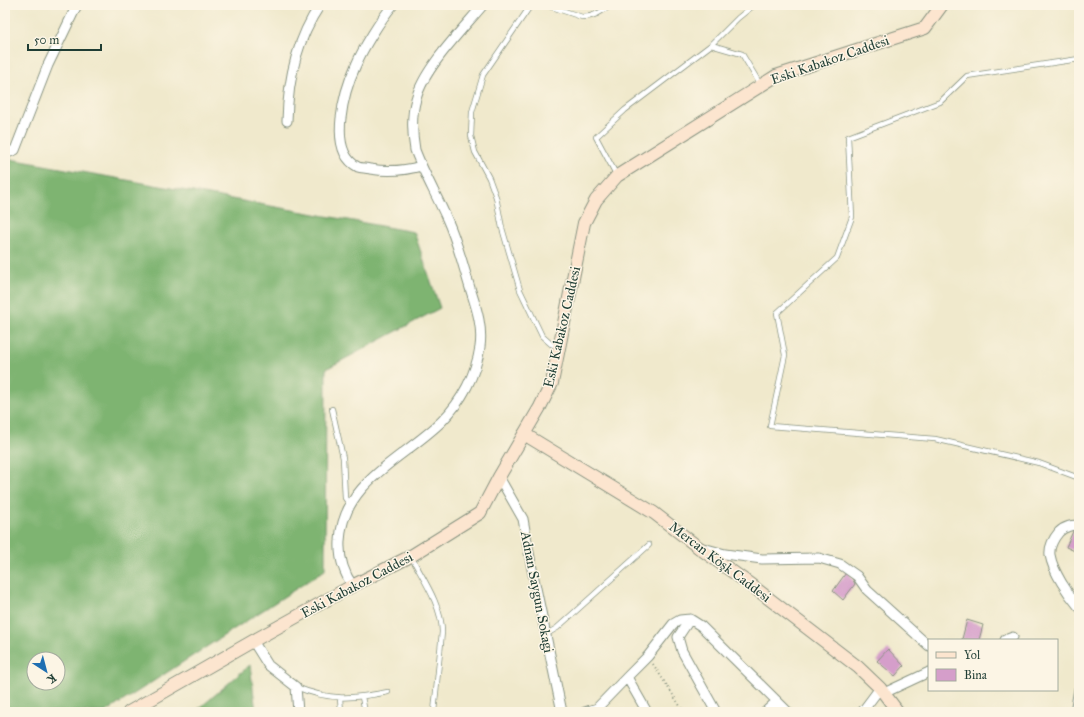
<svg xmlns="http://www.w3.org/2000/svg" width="1084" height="717" viewBox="0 0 1084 717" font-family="'IM FELL Great Primer',serif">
<rect width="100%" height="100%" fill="#fcf5e5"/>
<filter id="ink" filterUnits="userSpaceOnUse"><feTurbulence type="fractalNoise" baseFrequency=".025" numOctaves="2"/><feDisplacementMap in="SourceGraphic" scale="8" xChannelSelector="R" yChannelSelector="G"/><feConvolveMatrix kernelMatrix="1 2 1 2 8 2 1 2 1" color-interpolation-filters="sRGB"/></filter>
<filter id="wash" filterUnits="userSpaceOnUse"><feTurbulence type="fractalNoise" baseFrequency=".012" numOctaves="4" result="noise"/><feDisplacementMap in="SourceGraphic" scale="16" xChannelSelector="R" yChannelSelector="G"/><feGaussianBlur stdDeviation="0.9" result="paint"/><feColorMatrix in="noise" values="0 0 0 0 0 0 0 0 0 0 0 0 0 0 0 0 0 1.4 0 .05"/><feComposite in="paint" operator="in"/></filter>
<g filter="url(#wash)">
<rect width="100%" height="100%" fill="#f0e9cc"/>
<path fill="#7eb471" stroke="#4e7852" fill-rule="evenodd" d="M5,158L414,232L440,308L326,369L325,570L106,712H5ZM34,659H58V683H34Z
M250,665L256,712H195Z"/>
<g id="blocks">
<path fill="#d59eca" d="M1074,529L1079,532V553L1066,547Z
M848,570L855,584L843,600L833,591Z
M967,620L983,625L979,640L962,639Z
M888,649L904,666L895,676L877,661Z"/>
</g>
</g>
<g filter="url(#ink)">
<use href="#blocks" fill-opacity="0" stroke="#889380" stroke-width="1"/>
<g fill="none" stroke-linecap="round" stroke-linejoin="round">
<g stroke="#889380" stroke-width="6">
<path id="lane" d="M531,5L483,75L472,112L471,136L475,152L489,178L496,197L502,228L520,290L542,336L551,344L558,347
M546,5L582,17C594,17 601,12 611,5
M711,45L742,54L760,84
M1079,59L967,76L940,102L848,137L852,217L837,258L777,313L785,355L770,426L935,439L1039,463L1079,478
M617,176L596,137L625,110L711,45L738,18L754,5
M332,409L343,458L345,498L350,505
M411,556C423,579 442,606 442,632L434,712
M545,635L557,628L649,545
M296,687C330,701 353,699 388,692
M362,697L365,712
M340,698L341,712"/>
</g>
<g stroke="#889380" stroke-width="11">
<path id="street" d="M393,5C381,19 363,48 356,65C345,89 326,151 358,167C361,168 366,168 370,169C388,172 404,171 421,166
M287,121C288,80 297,39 320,5
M5,154L15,150L48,65L77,5
M499,477L523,519L532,569L562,712
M1079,526C1073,524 1064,527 1059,532C1054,538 1049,547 1050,555C1053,572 1068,594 1079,607
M703,548L725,554L762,559L819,558L840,564L857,576L867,590L929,646
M353,586C343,572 339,558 340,541C342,482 406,457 442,421C462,401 476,374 480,347C483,326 476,307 470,288C463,265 457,241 447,219C437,196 424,174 415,150C412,133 411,116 416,99C424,68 462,30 483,5
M690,619L701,626L788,712
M690,619L678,637L682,651L716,712
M1005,640L1013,637
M253,641L268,665L296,687L298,712
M627,677L647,712
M884,693L929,672
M585,712L597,708L627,677L648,656L673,624L680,620L690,619
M765,712L777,701
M862,712L880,688
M1075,712L1079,689"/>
</g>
<g stroke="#889380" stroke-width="14">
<path id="secondary" d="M524,434L654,513L698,547L751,585L858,667L880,688L898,712
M129,712L253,641L350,587L411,556L480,513L499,477L540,407L552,383L584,223L596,200L617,176L776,76L925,28L942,5"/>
</g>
<path stroke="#889380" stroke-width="2" stroke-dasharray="1 3" stroke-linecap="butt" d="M653,664L684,712"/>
<use href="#lane" stroke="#fff" stroke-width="4.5"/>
<use href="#street" stroke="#fff" stroke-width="9"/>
<use href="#secondary" stroke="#fce5cf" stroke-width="12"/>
</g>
</g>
<g text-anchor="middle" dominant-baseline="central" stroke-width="3" stroke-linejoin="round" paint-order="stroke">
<g font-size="14" fill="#1f3d34" stroke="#fcf5e5">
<text transform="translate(830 60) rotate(-19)">Eski Kabakoz Caddesi</text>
<text transform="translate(562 327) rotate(-77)">Eski Kabakoz Caddesi</text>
<text transform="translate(720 562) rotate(37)">Mercan Köşk Caddesi</text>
<text transform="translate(357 585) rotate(-28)">Eski Kabakoz Caddesi</text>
<text transform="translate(537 592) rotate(79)">Adnan Saygun Sokagi</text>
</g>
</g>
<rect width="1084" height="717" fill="none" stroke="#fcf5e5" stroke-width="20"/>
<rect x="928" y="639" width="130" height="52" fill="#fcf5e5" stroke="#a4ab9e"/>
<rect x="936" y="652" width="20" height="6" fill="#fce5cf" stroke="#a4ab9e"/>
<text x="964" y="659" font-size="12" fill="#1f3d34">Yol</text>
<rect x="936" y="669" width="20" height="12" fill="#d59eca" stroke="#a4ab9e"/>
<text x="964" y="679" font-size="12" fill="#1f3d34">Bina</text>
<g transform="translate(46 671) rotate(144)"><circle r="19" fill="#fcf5e5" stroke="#a4ab9e"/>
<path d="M0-3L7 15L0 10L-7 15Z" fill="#1f6fb2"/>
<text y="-6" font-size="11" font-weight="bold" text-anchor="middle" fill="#1f3d34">K</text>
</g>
<path d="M28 44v6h73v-6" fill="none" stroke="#1f3d34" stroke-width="2"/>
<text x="34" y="44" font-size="12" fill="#1f3d34" stroke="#fcf5e5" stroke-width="3" paint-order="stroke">50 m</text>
</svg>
